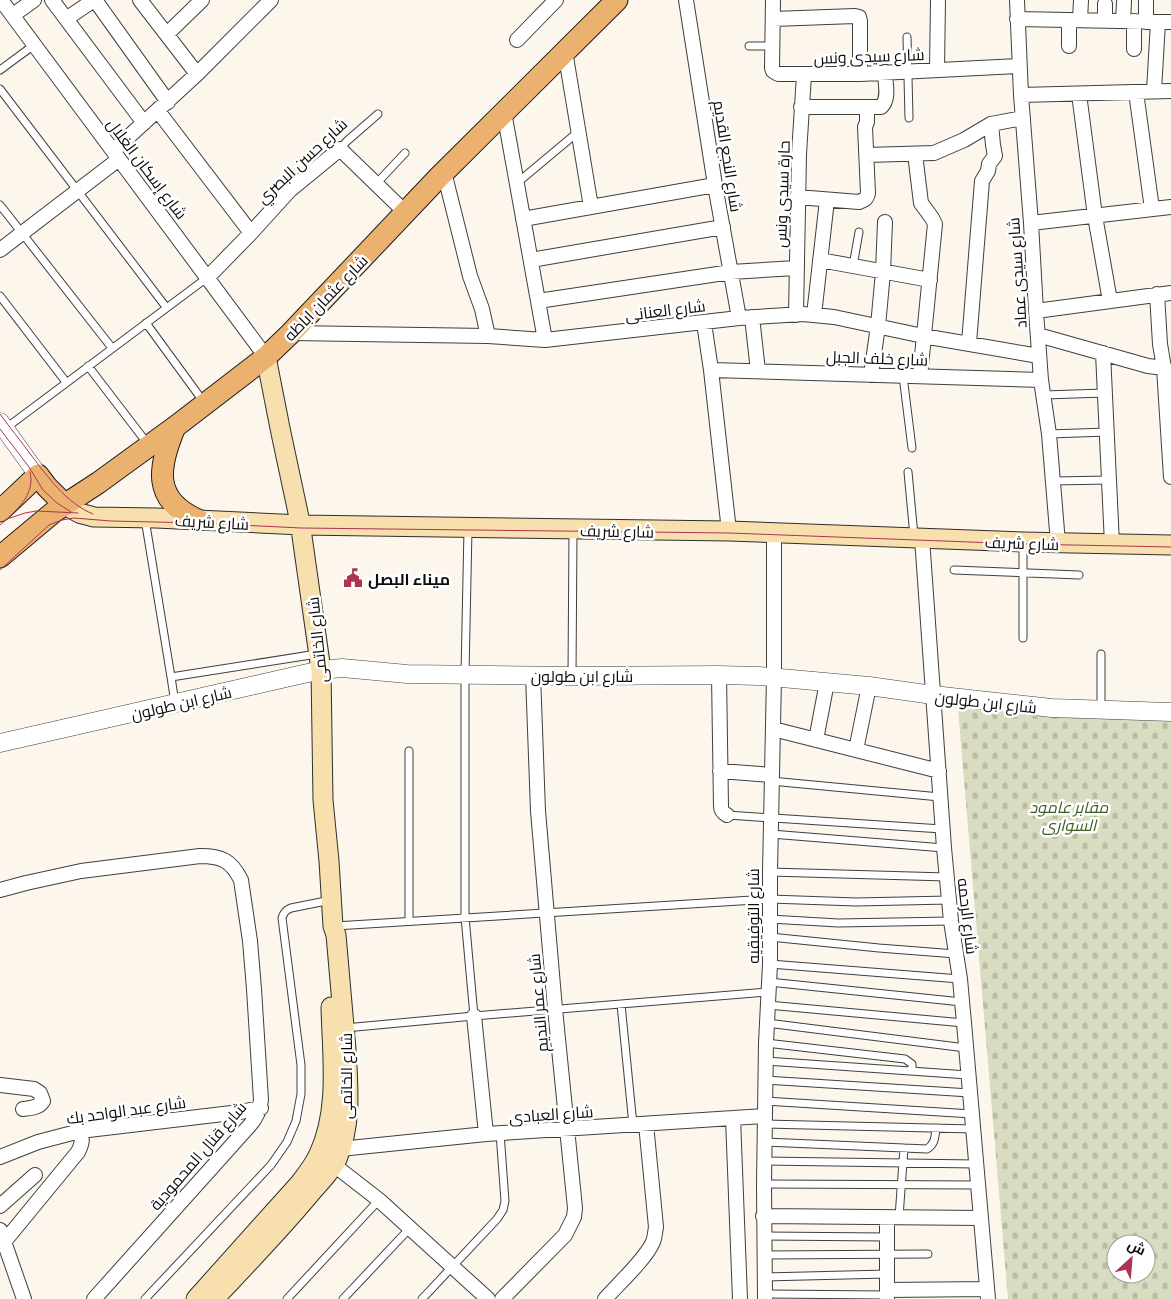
<svg xmlns="http://www.w3.org/2000/svg" width="1171" height="1299" viewBox="0 0 1171 1299" font-family="Literata,Cairo,serif">
<defs>
<pattern id="cemetery-stones" width="16" height="16" patternUnits="userSpaceOnUse" patternTransform="scale(1.25)"><rect width="16" height="16" fill="#d9dcc0"/><path d="M2 7V4a2 2 0 0 1 4 0v3zM10 15v-3a2 2 0 0 1 4 0v3z" fill="#b9bca4"/></pattern>
</defs>
<rect width="100%" height="100%" fill="#fdf6ec"/>
<path fill="url(#cemetery-stones)" fill-rule="evenodd" d="M958,709L1171,714V1299H1008ZM1116,1244H1146V1274H1116Z"/>
<g fill="none" stroke-linecap="round" stroke-linejoin="round">
<g stroke="#3f3f3f" stroke-width="9">
<path id="service" d="M907,37L909,118
M749,46H773
M0,70L34,45
M0,89L166,307
M340,149L347,141L378,114
M517,183L578,132
M376,184L405,153
M0,205L112,348
M853,266L859,232
M0,296L66,382
M146,323L203,401
M88,366L147,443
M903,376L912,448
M1044,395L1105,393
M6,428L208,277
M1049,434L1107,432
M908,472L914,536
M1053,481L1109,480
M145,519L171,677L175,703
M468,529L465,674V917L474,1016
M954,570L1079,575
M1023,638V542
M1101,654V709
M572,675L573,531
M171,677L317,654
M771,781L940,797
M727,815L942,829
M771,834L944,848
M770,872L947,877
M770,919L838,923L951,921
M409,921V751
M335,926L770,899L856,902L949,900
M770,937L879,948L956,954
M770,964L960,979
M769,982L962,1002
M621,1004L633,1125
M768,1005L964,1023
M767,1023L966,1048
M345,1028L474,1016L768,992
M766,1043L905,1059L912,1064V1071
M766,1061L968,1075
M765,1080L970,1093
M765,1101L972,1114
M765,1124L973,1129
M765,1142L927,1149C935,1144 935,1137 936,1128
M764,1161L976,1164
M764,1184L977,1185
M899,1217L904,1148
M764,1236L887,1237
M764,1255L928,1254
M764,1277L887,1274
M765,1294L887,1295
M145,1299L271,1165L287,1142L296,1121L301,1094V1065L282,918C284,912 286,910 291,908L331,900
M287,1299L379,1200
M343,1299L410,1228
M422,1299L497,1219L503,1210L505,1201L500,1133"/>
</g>
<g stroke="#3f3f3f" stroke-width="16">
<path id="minor" d="M1,0L266,357
M52,0L144,123
M95,0L168,102
M140,0L197,74
M686,0L715,185L739,318
M773,0L772,68L773,71L778,74H860L1019,66
M1017,0L1021,95L1031,223L1036,311L1041,380L1049,434L1058,543
M1146,0V22
M13,15L34,0
M66,19L94,0
M773,19L855,16L859,17L860,21V74
M1017,19L1171,22
M1080,20L1081,0
M1105,21V4
M1123,21L1124,2
M1134,21V49
M167,34L202,0
M517,40L556,0
M1069,46V20
M565,51L591,207
M937,69L938,0
M1154,91L1158,22
M1136,92L1152,209
M1079,94L1095,216L1110,301
M1021,95L1171,91
M801,107H881C890,99 885,83 885,72
M158,111L251,233
M504,112L545,340
M113,151L197,74L271,0
M915,154L921,203L932,218L935,224L920,376
M867,155L934,153L964,140L991,124L1023,118
M444,172L470,276L482,309L488,336
M797,197L859,202C864,200 867,199 868,193L865,127L867,122V107
M523,219L715,185
M1031,223L1171,207
M0,250L119,159
M531,260L723,227
M820,260L930,280
M208,277L251,233L290,190L340,149L405,212
M1157,294L1160,344L1164,368L1171,477
M538,301L731,272L796,268
M1036,311L1171,293
M796,315L799,154L804,75
M814,315L827,200
M752,317L758,371
M704,323L711,370L729,531
M291,333L488,336L545,340L739,318L803,314L834,317L923,336L1039,356
M1038,335L1148,366L1164,368L1170,371
M969,343L982,181L988,171L989,164L995,156L993,145L991,124
M1103,353L1112,544
M711,370L1041,380
M871,375L878,326L883,272L885,222
M922,538L944,848L951,921L960,979L964,1023L988,1299
M719,675L721,806C721,811 723,813 727,815
M773,729L939,771
M816,740L827,682
M856,750L869,686
M720,771L772,775
M0,890L26,883L81,871L200,856C221,856 231,860 241,880L250,941L254,989L261,1100C260,1110 257,1117 250,1125L94,1299
M474,1016L486,1134
M0,1085L34,1089L40,1093L43,1101C39,1108 30,1108 23,1109
M733,1118L740,1299
M340,1149L486,1134L765,1116
M0,1157L38,1142L80,1131L240,1112L261,1108
M334,1165L379,1200L488,1299
M0,1206L35,1175
M763,1216L981,1218
M887,1217V1299
M0,1230L24,1299
M4,1242L78,1152C82,1144 83,1140 80,1131
M887,1290L987,1289
M502,1299L565,1235L574,1217L575,1208L555,1009L538,811L533,675
M605,1299C618,1284 645,1260 653,1242C655,1237 655,1232 656,1227L646,1124
M765,1299L764,1184L766,1043L770,964V872L774,677V533"/>
</g>
<g stroke="#3f3f3f" stroke-width="19">
<path id="tertiary" d="M0,422L38,475
M0,743L321,670L342,668L407,674L572,676L719,675L759,676L869,686L933,695L1052,708L1171,712"/>
</g>
<g stroke="#2e2e2e" stroke-width="21">
<path id="secondary" d="M65,505L79,513L94,517L156,518L301,525L729,531L1023,542L1171,545
M196,1299L300,1183C307,1174 314,1165 319,1154C340,1109 332,1055 331,1007
M214,1299C246,1265 279,1231 309,1195C318,1184 331,1172 337,1159C352,1125 348,1085 346,1049C343,1011 339,973 336,935L333,926L329,861L323,800L321,670L300,522L281,433L266,357"/>
</g>
<g stroke="#1d1d1d" stroke-width="23">
<path id="primary" d="M175,427C158,467 152,500 198,520
M0,511L38,475L47,487L65,505
M0,557L55,511L98,483L175,427L266,357L291,333L438,178L617,0"/>
</g>
<use href="#service" stroke="#fff" stroke-width="7"/>
<use href="#minor" stroke="#fff" stroke-width="14"/>
<use href="#tertiary" stroke="#fff" stroke-width="18"/>
<use href="#secondary" stroke="#f7dfae" stroke-width="19"/>
<use href="#primary" stroke="#ebb26f" stroke-width="21"/>
<path stroke="#ae3252" stroke-width="1" d="M0,414C10,428 21,441 31,455C48,477 66,503 93,514
M0,429L29,467L43,490L57,503L71,512
M7,519L25,513L36,511L78,513
M0,525C15,512 36,495 30,472
M0,570L49,525L62,520L74,518L111,521L199,523L301,528L729,533L1023,544L1171,547"/>
</g>
<defs>
<g id="civic-bare" transform="scale(1.5)"><path d="M-.6-6.5H3V-4.5H.6V-3L4-1V1h2V6H-6V1h2V-1L-.6-3ZM-1.2 2.5V6h2.4V2.5Z" fill="#ae3252" stroke="#fff" stroke-width="2.5" paint-order="stroke"/></g>
</defs>
<g fill-rule="evenodd">
<use href="#civic-bare" x="353" y="578"/>
</g>
<g text-anchor="middle" dominant-baseline="central" stroke-width="5" stroke-linejoin="round" paint-order="stroke">
<g font-size="16" fill="#0c0c0c" stroke="#fff">
<text transform="translate(869 55) rotate(-2)">شارع سيدى ونس</text>
<text transform="translate(729 156) rotate(81)">شارع النجع القديم</text>
<text transform="translate(301 160) rotate(-43)">شارع حسن البصري</text>
<text transform="translate(148 168) rotate(53)">شارع إسكان الغلال</text>
<text transform="translate(781 194) rotate(-88)">حارة سيدى ونس</text>
<text transform="translate(1016 273) rotate(-94)">شارع سيدى عماد</text>
<text transform="translate(325 297) rotate(-46)">شارع عثمان اباظه</text>
<text transform="translate(665 309) rotate(-7)">شارع العنانى</text>
<text transform="translate(877 357) rotate(2)">شارع خلف الجبل</text>
<text transform="translate(212 521) rotate(3)">شارع شريف</text>
<text transform="translate(617 530) rotate(1)">شارع شريف</text>
<text transform="translate(1022 542) rotate(2)">شارع شريف</text>
<text transform="translate(316 640) rotate(-96)">شارع الخاتمى</text>
<text x="582" y="675">شارع ابن طولون</text>
<text transform="translate(986 701) rotate(6)">شارع ابن طولون</text>
<text transform="translate(181 702) rotate(-13)">شارع ابن طولون</text>
<text transform="translate(752 916) rotate(-90)">شارع التوفيقيه</text>
<text transform="translate(969 916) rotate(83)">شارع الرحمه</text>
<text transform="translate(537 1003) rotate(-95)">شارع عمر النديم</text>
<text transform="translate(345 1076) rotate(-90)">شارع الخاتمى</text>
<text transform="translate(126 1109) rotate(-8)">شارع عبد الواحد بك</text>
<text transform="translate(551 1113) rotate(-4)">شارع العبادى</text>
<text transform="translate(197 1155) rotate(-49)">شارع قنال المحمودية</text>
</g>
<g font-size="16" font-weight="bold" fill="#0c0c0c" stroke="#fff" text-anchor="start">
<text x="368" y="578">ميناء البصل</text>
</g>
<g font-size="16" font-style="italic" fill="#3b5d23" stroke="#fff">
<text x="1069" y="806">مقابر عامود<tspan x="1069" dy="18">السوارى</tspan></text>
</g>
</g>
<g transform="translate(1131 1259) rotate(26)"><circle r="24" fill="#ffffff" stroke="#9e9e9e"/>
<path d="M0-4L9 19L0 12L-9 19Z" fill="#ae3252"/>
<text y="-8" font-size="14" font-weight="bold" text-anchor="middle" fill="#0c0c0c">ش</text>
</g>
</svg>
